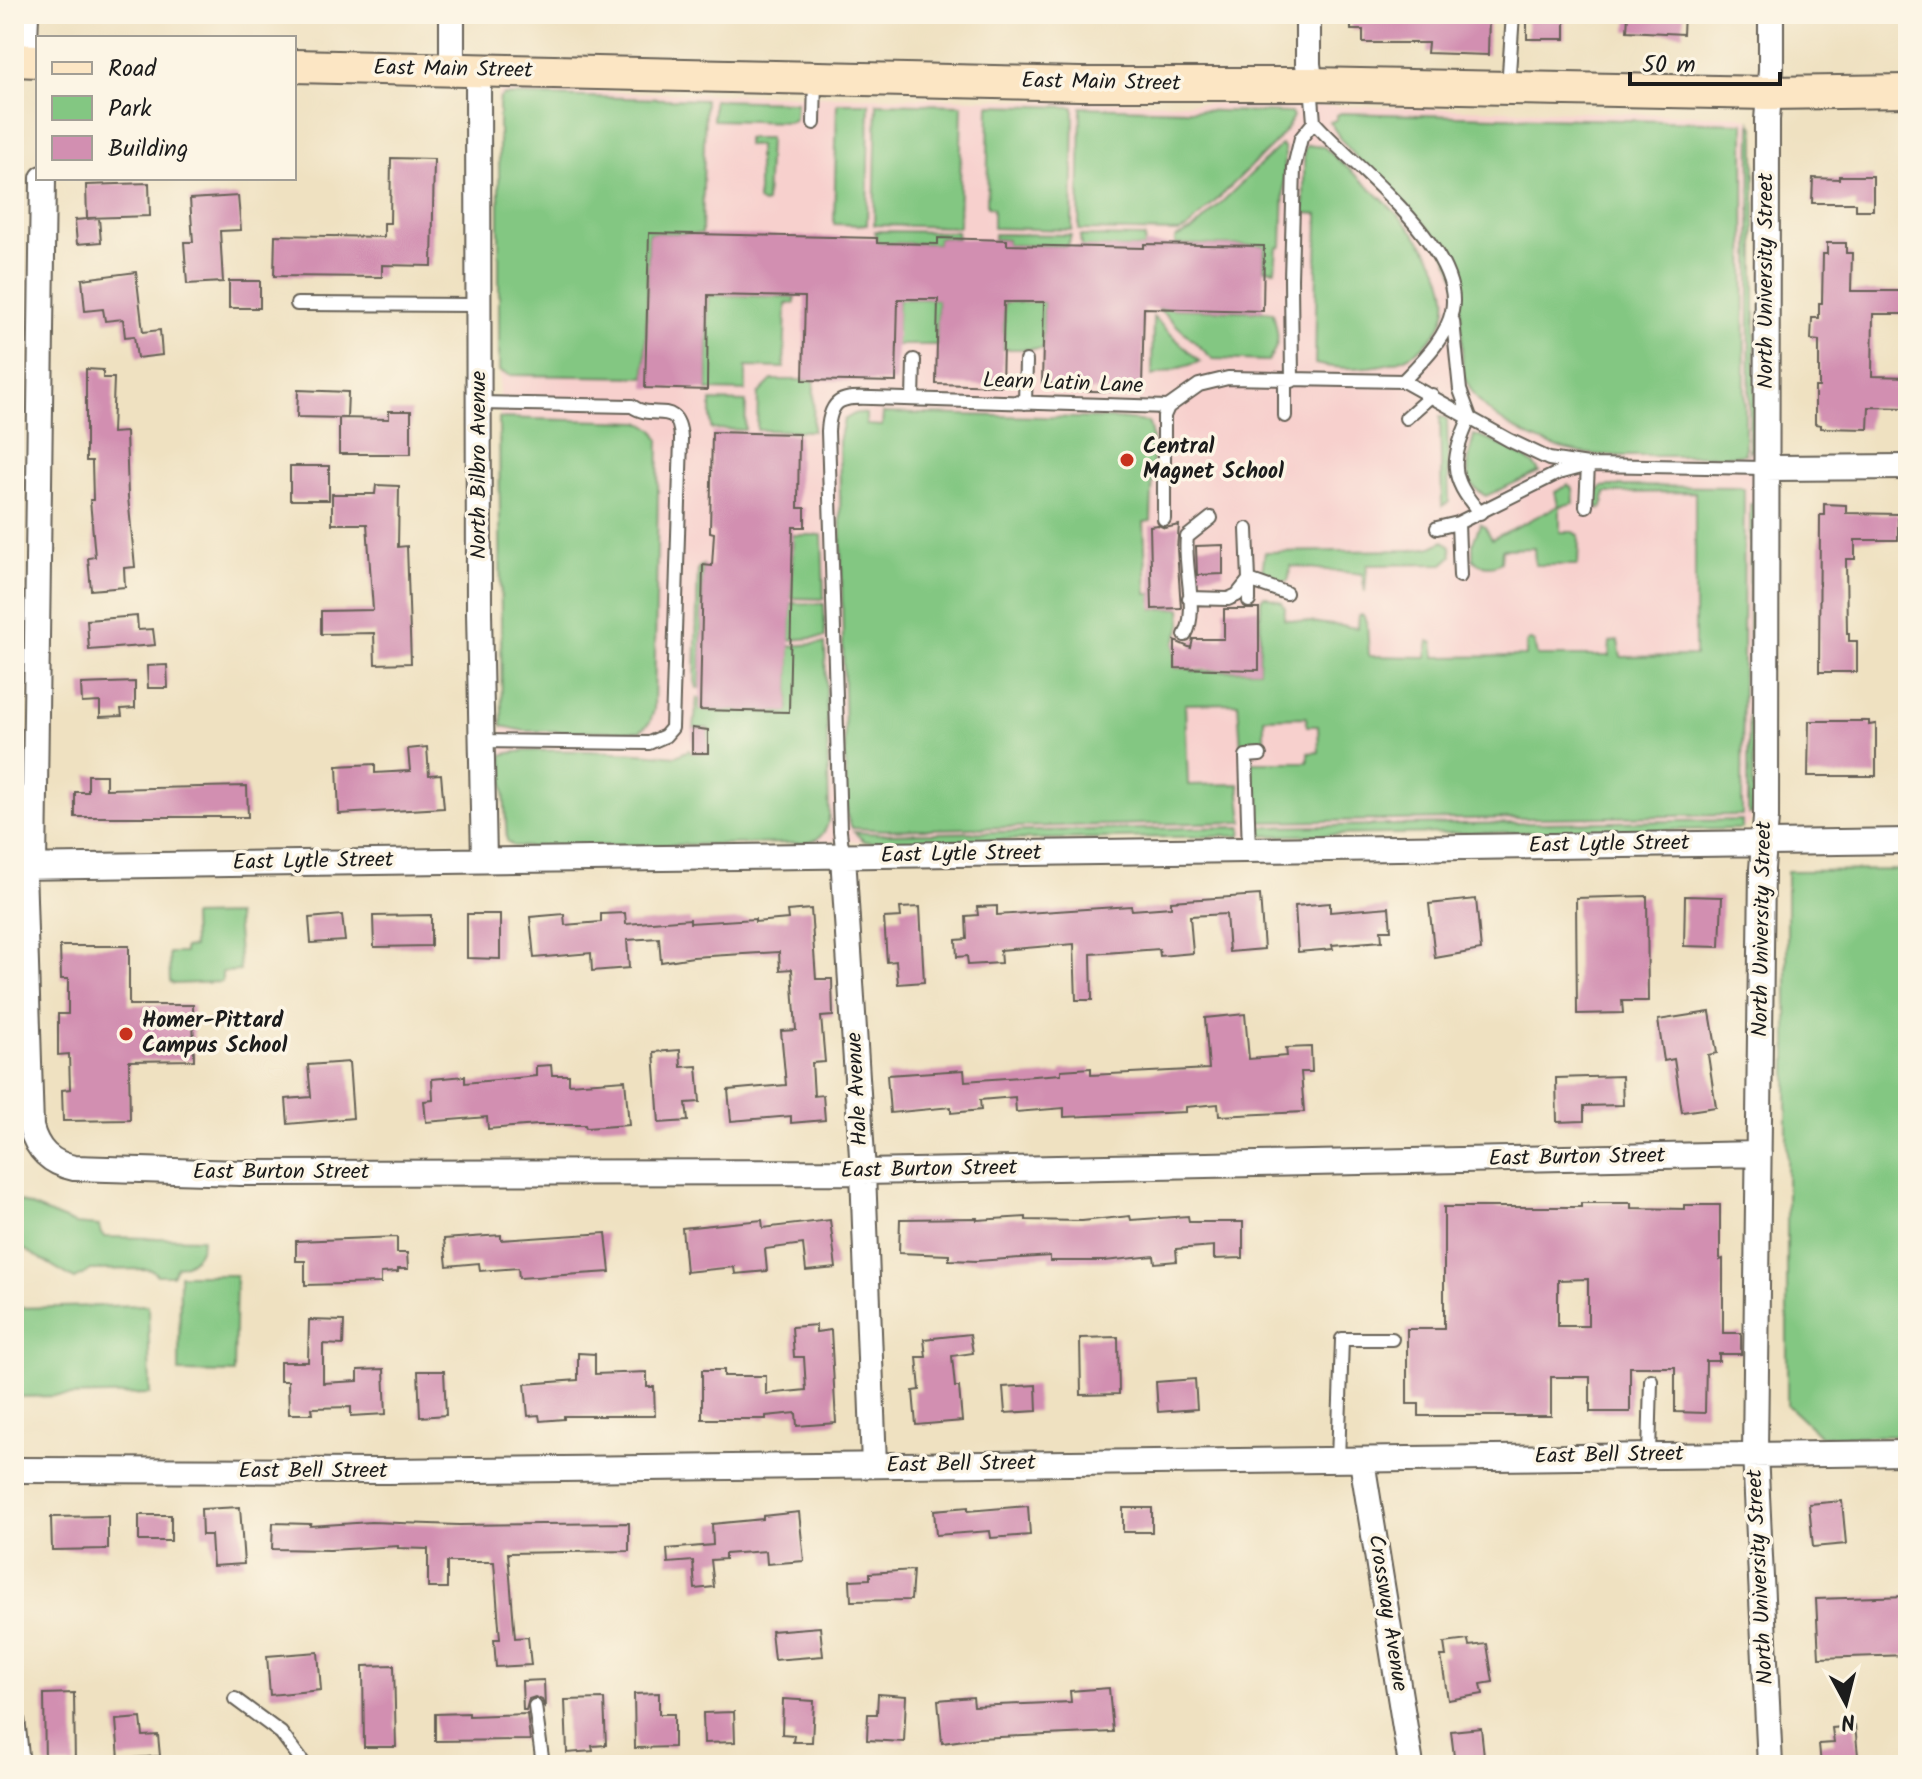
<svg xmlns="http://www.w3.org/2000/svg" width="1922" height="1779" viewBox="0 0 1922 1779" font-family="Kalam,sans-serif">
<rect width="100%" height="100%" fill="#fcf5e5"/>
<filter id="ink" filterUnits="userSpaceOnUse"><feTurbulence type="fractalNoise" baseFrequency=".0125" numOctaves="2"/><feDisplacementMap in="SourceGraphic" scale="16" xChannelSelector="R" yChannelSelector="G"/><feConvolveMatrix kernelMatrix="1 2 1 2 8 2 1 2 1" color-interpolation-filters="sRGB"/></filter>
<filter id="wash" filterUnits="userSpaceOnUse"><feTurbulence type="fractalNoise" baseFrequency=".006" numOctaves="4" result="noise"/><feDisplacementMap in="SourceGraphic" scale="32" xChannelSelector="R" yChannelSelector="G"/><feGaussianBlur stdDeviation="1.8" result="paint"/><feColorMatrix in="noise" values="0 0 0 0 0 0 0 0 0 0 0 0 0 0 0 0 0 1.4 0 .05"/><feComposite in="paint" operator="in"/></filter>
<g filter="url(#wash)">
<rect width="100%" height="100%" fill="#efe1c1"/>
<path fill="#f7d0cd" d="M501,90L1335,106L1740,116L1748,119L1754,126L1755,503L1751,822L1742,829L513,846L507,841L505,835L502,755L498,94Z"/>
<path fill="#83c782" stroke="#50724f" stroke-width="2" d="M504,95L705,100L702,234L649,233L645,377L509,375L499,371V104L500,98Z
M713,100L796,102L795,118L791,122L713,120Z
M837,103H869L867,225L834,224Z
M877,103L962,105L959,227L874,225Z
M989,105L1074,107L1072,230L993,228V208L987,207Z
M1081,107L1291,113L1293,116L1287,128L1274,144L1187,229L1179,232L1079,230Z
M1341,113L1744,123L1745,454C1720,457 1695,455 1671,456C1606,456 1563,460 1505,423C1485,410 1471,396 1463,372C1460,339 1465,299 1452,268C1425,204 1362,179 1330,122L1336,120L1337,115Z
M1751,122L1755,129V444L1749,453Z
M747,138H769L766,203L763,204L758,201V146L747,145Z
M1281,145L1284,148L1285,156L1282,246L1277,248L1275,270L1264,269V246L1175,244V238L1193,230Z
M1307,145L1324,147C1367,188 1502,284 1421,348C1394,370 1347,371 1315,364L1318,214L1304,213V150Z
M875,231L957,232V238H938V244L877,243Z
M994,234L1071,235L1068,246L1007,245V240L994,239Z
M1080,236L1145,237L1144,248L1081,247Z
M708,295L795,297V303L786,304L784,368L746,367V391L707,390Z
M898,299H938L937,345H896Z
M1004,302H1044L1043,349H1003Z
M1158,308L1273,312C1277,334 1283,339 1268,361L1213,359Z
M1153,317L1200,362L1152,376Z
M772,380H814L813,431L757,430L758,394Z
M711,401L746,402L745,430L711,429Z
M856,413L866,414V425L882,426L883,413L1119,419L1148,422C1157,441 1151,498 1151,521L1144,522L1147,594H1152L1153,609L1181,608L1182,624L1175,642V668H1192V671L1259,670L1261,599L1264,596L1282,602L1285,608L1284,619L1358,628L1359,615H1363L1367,623L1369,656L1426,657L1429,641L1433,643L1435,657L1526,656V643L1530,640L1534,642L1537,656H1609L1610,642L1618,641L1621,657L1695,656V492L1605,493L1603,506L1600,509L1596,505V494L1602,487L1611,486L1739,487L1744,489L1742,815L1257,822L1254,819L1251,762H1308V753L1319,752L1318,726H1307L1306,717L1264,718V749H1241L1238,703L1185,704L1188,785L1239,784L1243,822L885,830L852,828L847,816L846,796L839,441L844,420Z
M1440,416L1447,419L1449,502L1442,506Z
M499,418L640,422L654,430L659,439L654,710L650,722L640,731H524L502,726Z
M1474,435C1489,439 1535,459 1539,472L1486,496C1459,482 1469,459 1474,435Z
M1568,485L1573,489L1574,503L1560,506V532H1573L1579,535L1578,565H1535L1534,548L1502,549L1501,562C1493,568 1480,567 1473,559V543L1480,524L1485,527L1492,539L1558,506L1555,492Z
M1755,503L1753,806L1752,815H1748L1750,504Z
M793,535H822L824,599L791,598Z
M1444,541L1451,547L1452,556L1443,564L1367,565L1365,592L1362,574L1291,566L1288,581C1281,582 1266,577 1262,571L1265,552L1412,550L1432,547Z
M703,565L700,688H697L695,681L698,568Z
M791,603L824,604L825,637L790,640Z
M825,643L829,815C828,831 821,841 804,843L529,847L513,846L507,841L502,755C520,746 649,753 676,756L689,750L691,753H707L708,728H694L697,698H700V710L789,712L790,646Z
M1742,820V829L1255,836V827Z
M1242,827L1241,836L870,842L864,841L854,832L883,834Z
M1908,870V1436H1820L1787,1405V871Z
M236,915L240,971L222,972V982L174,984L170,982L169,953H184V948L193,947L192,916Z
M14,1199L75,1224L99,1226L101,1234L105,1237L202,1239C202,1254 191,1265 177,1266L172,1275H157L152,1270L145,1269L91,1270L75,1279L15,1244Z
M180,1275H236L234,1373L179,1372Z
M148,1305L150,1394L14,1397V1308Z"/>
<g id="blocks">
<path fill="#d28fb1" fill-rule="evenodd" d="M1351,14H1489L1488,55L1427,53L1428,43H1363V30H1351Z
M1527,14H1565V39H1527Z
M1628,14H1684L1683,34L1627,31Z
M391,158L434,159L432,266L382,265V277L274,276L275,235L384,237V223H390Z
M1839,176H1873V210H1856V203H1812L1813,178L1839,179Z
M149,183L150,216L87,218L86,185Z
M238,196L241,230L220,231L223,282L187,284L184,242H193L190,199Z
M99,218L101,242L77,244L75,220Z
M649,233L877,238V243L938,244V238L1007,240V245L1144,248V244L1264,246L1263,311L1144,308L1142,386H1130V392L1053,390V384L1042,383L1044,302H1004L1002,386L936,384L938,299H898L896,382L803,380L805,297L708,295L707,390L645,388Z
M1827,243H1846V253H1852L1851,291H1905V314H1873L1872,376L1908,377V408L1869,407L1868,429L1821,428V425L1815,424V387H1819V341L1811,340L1812,318H1819V303H1822L1823,254H1827Z
M136,272L143,332L160,330L162,355L137,358L134,336L125,337L123,319L105,321L103,309L85,311L82,279Z
M229,281H260V308H229Z
M86,369L103,370V378H114L112,433L126,432L128,497L135,567L124,568L125,587L91,590L88,558L95,557L90,500H93L92,461H86Z
M298,390L348,392L347,418L297,417Z
M389,411H411V454H339V418L389,419Z
M712,432L799,434L798,508H805V527H793L789,712L700,710L703,565L712,566L714,533L710,532Z
M290,466H329V500H290Z
M376,485L399,486L398,547L407,546L411,663L375,664L374,633L321,634V611L373,610L367,524H332V494H375Z
M1824,504L1846,505V513L1898,514V540H1855V559H1846L1847,633H1849V641H1857V672H1819L1820,515H1824Z
M1158,525L1165,528L1179,525L1177,549L1181,608L1152,609L1150,526Z
M1223,545V574L1197,575L1196,546Z
M1224,609H1259V670L1175,668V641L1191,648L1193,639H1224Z
M137,616L138,630L153,629L155,645L89,650L87,620Z
M167,665L168,688H148L147,666Z
M135,682V708L121,709L122,716L100,717V702L82,703L81,684Z
M1809,721H1869V725L1876,724V776H1808Z
M692,728L708,730V753H692Z
M427,747L429,775L441,774L444,808L339,814L337,766L375,764V773L410,771L408,749Z
M88,775H106V789L247,786L248,817H75V792H88Z
M1260,895L1264,949L1229,952L1226,914L1190,916L1193,953L1160,956L1159,949L1091,954L1092,1000H1076L1074,944L1000,950L1001,963L968,965L967,956L957,957L956,940L967,939L966,916L978,915L977,907L997,906V915L1131,906L1132,910L1171,907V901Z
M1647,896L1648,1001H1622L1623,1013L1577,1014L1576,898Z
M1685,896L1722,897L1720,947L1684,946Z
M1476,899L1481,950L1435,958L1429,904Z
M1330,903V912L1389,907L1391,930H1381L1382,941L1332,945L1333,949L1298,952L1295,906Z
M920,907L924,982L898,984L896,961L887,962L884,918L901,917L900,908Z
M811,909L816,979H832L833,1016L821,1017L825,1062L812,1063L814,1096L823,1095L825,1120L791,1123V1116L731,1121L728,1090L786,1085L781,1031L796,1030L792,969L780,970L779,952L693,957L661,962L659,938L627,940L629,968L592,971L591,953L534,958L530,917L564,914L565,925L601,922V914L625,913L626,924L690,919V923L755,919V922L788,919L787,911Z
M467,914H500V959L467,958Z
M342,915L345,941L311,943L309,918Z
M431,915V946L374,947L373,916Z
M60,946H129V1005H193L194,1060L129,1061L130,1120L63,1121L62,1090L70,1089L69,1054L58,1055V1014H68V979H61Z
M1710,1012L1717,1053L1708,1055L1716,1107L1682,1112L1674,1059L1664,1061L1658,1020Z
M1245,1014L1249,1059L1287,1056L1286,1048L1311,1047L1312,1072H1301L1304,1112L1219,1116L1218,1104L1186,1107V1112L1064,1117V1108L1016,1112L1015,1097L980,1100L981,1110L951,1113V1107L890,1113L887,1075L964,1070L965,1081L1061,1074V1070L1091,1068V1075L1209,1069L1205,1018Z
M680,1050L681,1067L697,1066L700,1102L686,1103L688,1121L659,1123L654,1052Z
M349,1062L353,1118L288,1124L286,1099L311,1097L308,1065Z
M551,1065L552,1075H569V1084L625,1080L629,1125L586,1128L585,1125H538L488,1129L487,1117L426,1122L424,1101L433,1100L432,1079L465,1076V1083L536,1076V1066Z
M1622,1076L1623,1105L1584,1106V1121L1557,1122L1556,1078Z
M1581,1203H1631V1208L1684,1209V1205H1720V1260L1723,1259V1333H1741V1354H1719V1361H1706L1705,1413L1675,1412V1367H1630V1412H1590V1377H1551V1416H1419V1404H1407V1329H1444V1207H1581ZM1588,1279V1326H1558V1280Z
M1130,1216L1131,1220L1188,1216L1189,1222H1243V1258L1214,1259V1246L1176,1249L1177,1261L1155,1263L1154,1256L1104,1261H1050V1256L977,1261L949,1260V1255L899,1253L900,1219L977,1218V1220L1026,1217V1220L1082,1221Z
M762,1220L763,1228L830,1220L836,1268L806,1271L803,1244L765,1249L767,1271L735,1274L734,1267L686,1272L682,1228Z
M606,1233L610,1272L519,1278L518,1268L480,1271L479,1263L447,1266L444,1239L501,1235V1240Z
M397,1237V1253H407L408,1269H398V1272L381,1273V1283L305,1285V1261H296V1241Z
M309,1320L344,1321L343,1345L323,1344V1383L358,1381V1370L384,1369L386,1414L351,1416V1407L312,1408L313,1414H289L288,1381H280V1362H308Z
M816,1325V1332L831,1330L836,1423L797,1426L796,1413L766,1416V1419H702V1370H724V1376H766V1394L806,1390L804,1357H794L792,1327Z
M970,1334L973,1353L952,1356L955,1387H959L962,1421L916,1425L913,1391L920,1390L917,1357H926L924,1339Z
M1118,1337L1119,1394L1081,1395L1080,1338Z
M578,1353L595,1354V1374L647,1372V1387H654L655,1416H564V1419L540,1421L539,1415L528,1416L525,1384L578,1380Z
M418,1371H444L446,1415L420,1417Z
M1195,1379L1197,1409L1158,1412L1156,1382Z
M1036,1385L1037,1411L1005,1413L1003,1387Z
M1842,1501L1846,1544L1813,1547L1809,1504Z
M1028,1506L1030,1535L991,1538L990,1531L936,1535L934,1510L968,1507V1511Z
M240,1507L244,1564L213,1566L211,1535H202L201,1509Z
M1123,1508H1152V1532H1123Z
M799,1512L804,1561L767,1564L766,1551L725,1554V1559L711,1560L714,1587L695,1589L693,1561L668,1563L667,1549L713,1545L712,1524L763,1519V1516Z
M139,1515H171V1541H139Z
M108,1516V1549L52,1550L51,1517Z
M371,1522L459,1525L629,1523V1551L508,1553L515,1638L528,1637L531,1665L496,1667L494,1639H500L494,1562H447V1588H428V1549L398,1548V1546L330,1550L272,1549L273,1523L311,1524L310,1526Z
M913,1570L911,1600L851,1601L850,1580L870,1579V1573Z
M1908,1596V1655L1819,1658L1816,1599Z
M820,1627L823,1656L774,1660L771,1631Z
M1468,1640L1469,1646L1487,1644L1493,1682L1481,1684L1483,1694L1448,1700L1441,1656H1446L1444,1643Z
M318,1652L321,1690L270,1695L267,1656Z
M394,1665L396,1747H364L363,1666Z
M544,1680L545,1709L542,1700L535,1697L529,1699L526,1710H523L522,1681Z
M1109,1688L1113,1732L978,1738L942,1743L938,1700L973,1697L974,1706L1071,1702L1070,1691Z
M74,1693L75,1765H45L44,1694Z
M659,1693V1714H674V1747L635,1748L634,1694Z
M878,1694L906,1696L904,1742L867,1740L868,1714H877Z
M604,1699L606,1745L592,1746L593,1751L567,1753L565,1700Z
M783,1699L814,1701L812,1742H793L794,1735L782,1734Z
M734,1712L735,1742L704,1743L703,1713Z
M469,1713V1716L527,1714L530,1740L435,1741V1714Z
M141,1718L143,1736L158,1735L160,1756L119,1759L116,1720Z
M1855,1726L1859,1765H1821L1819,1744L1834,1743L1832,1728Z
M1481,1728L1485,1765H1455L1451,1731Z"/>
</g>
</g>
<g filter="url(#ink)">
<use href="#blocks" fill-opacity="0" stroke="#666156" stroke-width="2"/>
<g fill="none" stroke-linecap="round" stroke-linejoin="round">
<g stroke="#666156" stroke-width="16">
<path id="lane" d="M1508,88L1513,14
M1314,122C1352,166 1465,248 1452,311C1446,339 1422,361 1403,381
M814,123L815,78
M297,304L478,305
M1453,321L1460,390L1470,417C1451,460 1448,476 1480,513
M1285,381V416
M1292,381L1291,279L1294,167L1301,138L1314,122L1311,84
M913,399L914,360
M479,403L632,406C653,422 679,397 681,439L672,728L665,736L649,743L481,741
M1025,403L1026,361
M1406,418L1432,395
M1164,519V416L1168,407
M1458,523L1460,576
M1437,528L1458,523L1558,473L1588,465L1586,506
M1247,529L1249,580L1286,593
M1249,580V601
M1189,598L1228,599L1237,595L1249,580
M1185,635C1199,612 1183,566 1187,537L1211,518
M1249,851L1246,756L1260,755
M843,856L840,831L828,431C830,397 843,397 872,398L1168,407L1199,385L1228,378L1403,381L1509,440L1549,459L1588,465L1765,468
M1649,1455L1651,1380
M1338,1461L1342,1339H1392
M14,1680L23,1765
M235,1699L281,1733L305,1765
M535,1706L543,1765"/>
</g>
<g stroke="#666156" stroke-width="28">
<path id="street" d="M26,14L25,42L38,60
M452,14V70
M1308,14V64L1311,84
M478,70L479,612L484,860
M1765,468L1908,467
M843,856L863,1172L874,1465
M14,867L1908,841
M23,867L31,1127C37,1150 50,1163 74,1168L240,1173L863,1172L1759,1154
M34,867L43,178
M1362,1461L1411,1765
M14,1470L387,1471L1908,1453
M1770,1765L1755,1453L1762,869L1766,818L1767,120L1771,70V14"/>
</g>
<g stroke="#666156" stroke-width="36">
<path id="secondary" d="M14,60L38,61
M294,66L1080,84H1311L1768,93L1908,91"/>
</g>
<use href="#lane" stroke="#fff" stroke-width="12"/>
<use href="#street" stroke="#fff" stroke-width="24"/>
<use href="#secondary" stroke="#fce6c4" stroke-width="32"/>
</g>
</g>
<g fill="#c8321e" stroke="#fcf5e5" stroke-width="3">
<circle cx="1127" cy="460" r="8"/>
<circle cx="126" cy="1034" r="8"/>
</g>
<g text-anchor="middle" dominant-baseline="central" stroke-width="7" stroke-linejoin="round" paint-order="stroke">
<g font-size="22" fill="#1c1c1c" stroke="#fcf5e5">
<text transform="translate(453 70) rotate(1)">East Main Street</text>
<text transform="translate(1101 83) rotate(1)">East Main Street</text>
<text transform="translate(1766 281) rotate(-90)">North University Street</text>
<text transform="translate(1063 384) rotate(2)">Learn Latin Lane</text>
<text transform="translate(479 465) rotate(-90)">North Bilbro Avenue</text>
<text transform="translate(1609 845) rotate(-1)">East Lytle Street</text>
<text transform="translate(961 855) rotate(-1)">East Lytle Street</text>
<text transform="translate(313 862) rotate(-1)">East Lytle Street</text>
<text transform="translate(1763 929) rotate(-89)">North University Street</text>
<text transform="translate(858 1089) rotate(-93)">Hale Avenue</text>
<text transform="translate(1577 1158) rotate(-1)">East Burton Street</text>
<text transform="translate(929 1170) rotate(-1)">East Burton Street</text>
<text x="281" y="1172">East Burton Street</text>
<text transform="translate(1609 1456) rotate(-1)">East Bell Street</text>
<text transform="translate(961 1465) rotate(-1)">East Bell Street</text>
<text x="313" y="1471">East Bell Street</text>
<text transform="translate(1761 1577) rotate(-93)">North University Street</text>
<text transform="translate(1387 1613) rotate(81)">Crossway Avenue</text>
</g>
<g font-size="22" font-weight="bold" fill="#1c1c1c" stroke="#fcf5e5" text-anchor="start">
<text x="1143" y="447">Central<tspan x="1143" dy="25">Magnet School</tspan></text>
<text x="142" y="1021">Homer-Pittard<tspan x="142" dy="25">Campus School</tspan></text>
</g>
</g>
<rect width="1922" height="1779" fill="none" stroke="#fcf5e5" stroke-width="48"/>
<rect x="36" y="36" width="260" height="144" fill="#fcf5e5" stroke="#a29e95" stroke-width="2"/>
<rect x="52" y="62" width="40" height="12" fill="#fce6c4" stroke="#a29e95" stroke-width="2"/>
<text x="108" y="76" font-size="24" fill="#1c1c1c">Road</text>
<rect x="52" y="96" width="40" height="24" fill="#83c782" stroke="#a29e95" stroke-width="2"/>
<text x="108" y="116" font-size="24" fill="#1c1c1c">Park</text>
<rect x="52" y="136" width="40" height="24" fill="#d28fb1" stroke="#a29e95" stroke-width="2"/>
<text x="108" y="156" font-size="24" fill="#1c1c1c">Building</text>
<g transform="translate(1846 1703) rotate(173)" stroke="#fcf5e5" stroke-width="6" paint-order="stroke">
<path d="M0-6L14 30L0 20L-14 30Z" fill="#1c1c1c"/>
<text y="-12" font-size="22" font-weight="bold" text-anchor="middle" fill="#1c1c1c">N</text>
</g>
<path d="M1630 72v12h150v-12" fill="none" stroke="#1c1c1c" stroke-width="4"/>
<text x="1642" y="72" font-size="24" fill="#1c1c1c" stroke="#fcf5e5" stroke-width="6" paint-order="stroke">50 m</text>
</svg>
